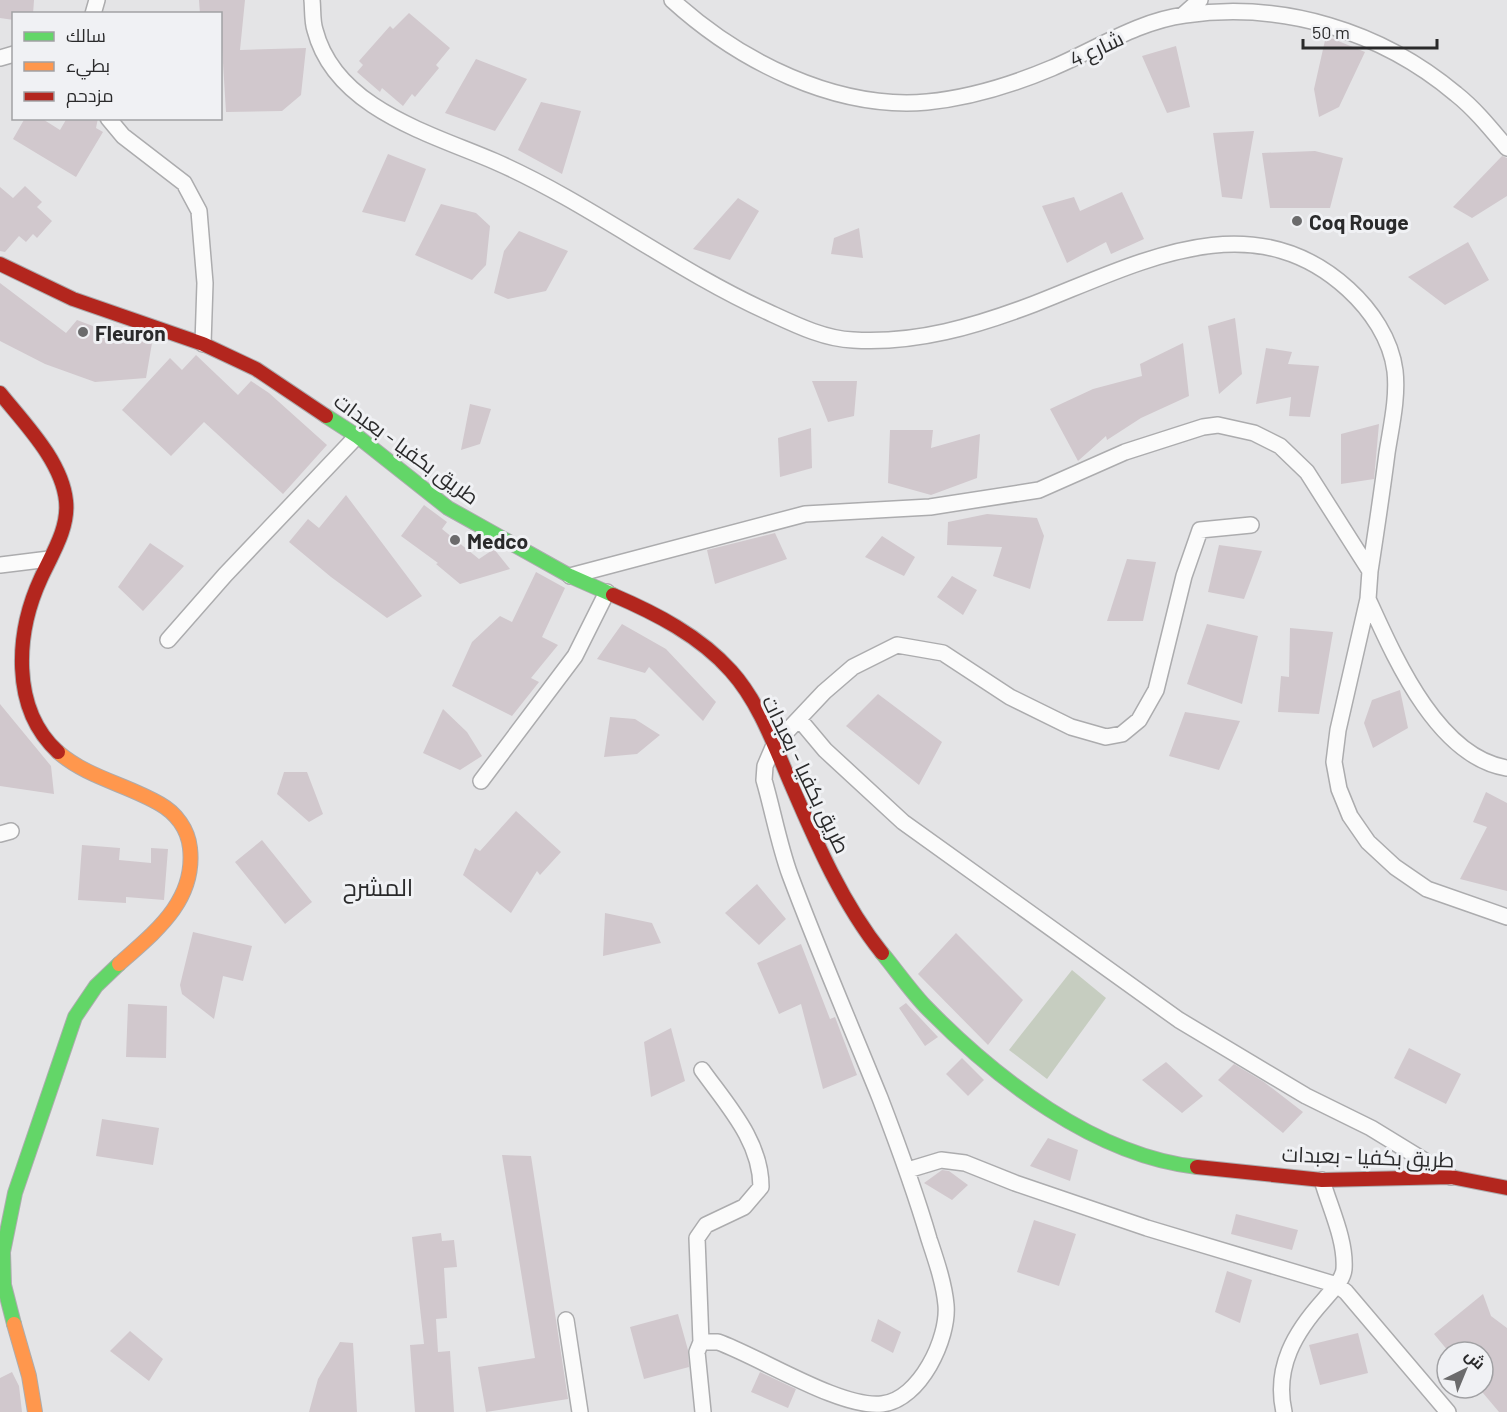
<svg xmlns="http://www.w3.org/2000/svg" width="1507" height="1412" viewBox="0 0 1507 1412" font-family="Barlow,Cairo,sans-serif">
<rect width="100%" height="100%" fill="#e4e4e6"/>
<path fill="#c6cdc0" d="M1072,970L1106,998L1047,1079L1009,1050Z"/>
<path fill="#d1c8cd" d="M0,0H34L33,14H14V20L0,18Z
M199,0H245L240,50L306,48L301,95L282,111L226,112L220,14H200Z
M409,13L450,48L436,65L439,68L415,97L412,94L403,106L382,88L380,92L357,72L363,65L359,61L390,26L393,29Z
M1326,36L1365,52L1339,107L1319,117L1314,89Z
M1176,46L1190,107L1167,113L1142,56Z
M476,59L527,79L495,131L445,113Z
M541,102L581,111L562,174L518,150Z
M25,118H41L60,130L67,118H98L96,128L103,132L76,177L13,139Z
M1254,131L1242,199L1222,197L1213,133Z
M1315,151L1343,158L1330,208H1270L1262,153Z
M388,154L426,169L405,222L362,212Z
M1502,156L1507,158V196L1472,218L1453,207Z
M25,186L42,202L37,207L52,221L37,238L33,234L26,242L19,236L5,252L0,251V187L13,198Z
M1122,192L1144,239L1111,254L1106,242L1067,263L1042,206L1074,197L1080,211Z
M738,198L759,211L730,260L693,249Z
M441,204L476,213L490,226L486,265L472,280L415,255Z
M859,228L863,258L831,254L834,238Z
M519,231L568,251L546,291L508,299L494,293L504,251Z
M1468,242L1489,280L1445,305L1408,277Z
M0,283L66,333L77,320L114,334L152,343L146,378L95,382L45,364L0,341Z
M1235,318L1242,374L1219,394L1208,326Z
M1183,343L1189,396L1141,418L1107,440L1106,436L1078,461L1050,409L1093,389L1142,376L1140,364Z
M1266,348L1292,352L1288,364L1319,366L1310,417L1289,416L1291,397L1256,404Z
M196,355L238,395L251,381L269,393L327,445L283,494L204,422L171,456L122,410L170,358L182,370Z
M812,381H857L854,416L828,422Z
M470,404L491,409L480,444L461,450Z
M1379,424L1374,479L1341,484V434Z
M811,428L812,468L780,477L778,438Z
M890,430H933L931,448L980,434L977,478L931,495L888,483Z
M346,495L422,596L387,618L331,577L289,542L308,519L319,528Z
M424,505L447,522L442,529L479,559L494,549L510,569L460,584L436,564L438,563L401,536Z
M987,514L1037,518L1044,536L1030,589L993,576L1002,547L947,545L948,522Z
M775,533L787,559L715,584L707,550Z
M882,536L915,557L904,576L865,557Z
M150,543L184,566L143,611L118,587Z
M1219,545L1262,551L1244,599L1208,592Z
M1127,559L1156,562L1143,621H1107Z
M536,572L565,588L542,637L558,645L531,678L539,682L512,716L452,686L472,642L500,616L512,622Z
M952,576L977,590L963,615L937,597Z
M622,624L666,649L716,702L703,721L649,667L645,673L597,659Z
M1207,624L1258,636L1242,704L1187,684Z
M1290,628L1333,632L1319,714L1278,712L1281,676L1289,677Z
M1400,690L1408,728L1373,748L1364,723L1372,700Z
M878,694L942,742L919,785L846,726Z
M0,704L51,766L54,794L0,786Z
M443,709L467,732L482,756L460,770L423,753Z
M1185,712L1240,721L1219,770L1169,756Z
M610,717L635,719L660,735L637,754L604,757Z
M284,772H307L323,814L309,822L277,794Z
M1486,792L1507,803V891L1460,879L1487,827L1473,822Z
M516,811L561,852L540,875L537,871L511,913L463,875L475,848L480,851Z
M262,840L312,902L285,924L235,862Z
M82,845L120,848L119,860L151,863V848L168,849L164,900L126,897V903L78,900Z
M757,884L786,919L759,945L725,913Z
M605,913L652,923L661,943L603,956Z
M193,932L252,946L243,981L223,976L214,1019L182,994L180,985Z
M956,933L1023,1000L988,1045L918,974Z
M801,944L830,1019L835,1017L857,1075L823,1089L801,1004L779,1014L757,963Z
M906,1003L938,1037L925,1046L899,1008Z
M128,1004L167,1006L166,1058L126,1057Z
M671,1028L685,1081L651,1097L644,1042Z
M1409,1048L1461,1074L1446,1104L1394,1078Z
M962,1058L984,1080L968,1096L946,1074Z
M1166,1062L1203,1096L1182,1113L1142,1080Z
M1234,1064L1264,1082L1303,1112L1283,1133L1218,1080Z
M102,1119L159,1128L153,1165L96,1156Z
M1048,1138L1078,1150L1070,1181L1030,1166Z
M502,1155L531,1156L568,1399L486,1412L478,1367L535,1358Z
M942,1170L949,1171L968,1185L952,1200L924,1183Z
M1236,1214L1298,1230L1292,1250L1231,1234Z
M1034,1220L1076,1234L1059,1286L1017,1272Z
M441,1233L442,1241L454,1240L457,1267L444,1268L447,1318L436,1319L438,1352L450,1351L454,1412H415L410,1345L424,1344L412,1237Z
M1227,1271L1252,1280L1240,1323L1215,1312Z
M1483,1294L1491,1316L1507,1328V1412H1499L1483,1393V1352H1449L1434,1334Z
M678,1314L688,1350L689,1367L644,1379L630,1327Z
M878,1319L901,1332L893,1353L871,1341Z
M130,1331L163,1359L149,1381L110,1351Z
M1358,1333L1368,1373L1320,1385L1309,1345Z
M340,1342L353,1343L357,1412H309L318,1379Z
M12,1372L19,1386L22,1412H0V1378Z
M760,1372L796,1389L788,1408L751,1392Z"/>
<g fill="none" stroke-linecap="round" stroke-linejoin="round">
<g stroke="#acacae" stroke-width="18">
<path id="street" d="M312,0C313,9 312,21 315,30C335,108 429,133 494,161C590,203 673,269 768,312C794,324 824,339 853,340C916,344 976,326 1034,304C1137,264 1251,200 1348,289C1371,310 1391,339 1395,371C1398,398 1391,427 1387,453C1382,492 1376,532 1370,571
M672,0C739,61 835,110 927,102C969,98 1014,84 1052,68C1095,50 1138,21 1185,15C1283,1 1381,31 1456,94C1475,109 1491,129 1507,148
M93,14L97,0
M1183,15L1200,0
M0,58L14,54
M108,118L123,136L184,183L199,211L205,283L203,344
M0,565L49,559
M570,576L805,514L930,507L1039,490L1125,452L1203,427L1218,425L1254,433L1280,446L1307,472L1370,571L1368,599L1338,730L1334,762L1339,789L1350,816L1368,842L1395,867L1427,889L1507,917
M1368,599C1394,656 1437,757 1507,768
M168,640L225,575L357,436
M799,719L825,750L903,822L1179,1020L1306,1096L1371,1128L1451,1177
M481,781L575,656L607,592
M0,834L11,831
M908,1170L941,1160L965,1163L1015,1183L1147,1228L1337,1285L1346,1292L1448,1412
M566,1320L580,1412
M701,1342L697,1238L706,1225L744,1207L761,1187C761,1141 727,1105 702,1070
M703,1412L697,1352L701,1342H718C760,1357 841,1409 882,1404C920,1400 949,1338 946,1305C944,1283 936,1260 929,1239C915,1191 898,1145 880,1098C850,1024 818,950 790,875C779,845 773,811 764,780L765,766L774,745L824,692L853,667L897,645L943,653L1010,697L1071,727L1106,737L1122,734L1139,720L1156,690L1184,576L1200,530L1251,525
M1284,1412C1274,1367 1295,1332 1324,1300C1331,1291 1343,1281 1344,1269C1346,1240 1330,1208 1322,1180"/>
</g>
<g stroke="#acacae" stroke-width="16">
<path id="fast" d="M326,416L357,436L448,508L570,576L613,595
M882,953C896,970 910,990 925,1006C995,1078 1095,1156 1197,1167
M14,1324L4,1285L3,1252L15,1193L75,1017L96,986L119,964"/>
</g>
<g stroke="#acacae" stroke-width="16">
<path id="slow" d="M58,752C88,778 126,784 160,804C176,813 188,829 190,848C196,901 155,932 119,964
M14,1324L29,1376L35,1412"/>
</g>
<g stroke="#acacae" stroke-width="16">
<path id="jam" d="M0,264L73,299L203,344L256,369L326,416
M0,393C24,423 62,461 66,501C69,528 52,554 41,578C16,632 10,708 58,752
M613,595C655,613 700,636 731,671C759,702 775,747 791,784C816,842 842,903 882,953
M1197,1167L1322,1180L1451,1177L1507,1188"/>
</g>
<use href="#street" stroke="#fbfbfb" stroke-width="15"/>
<use href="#fast" stroke="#63d668" stroke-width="14"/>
<use href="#slow" stroke="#ff974d" stroke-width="14"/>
<use href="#jam" stroke="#b3261e" stroke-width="14"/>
</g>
<g fill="#6b6b6c" stroke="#f0f1f4" stroke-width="2">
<circle cx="1297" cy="221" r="6"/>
<circle cx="83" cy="332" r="6"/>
<circle cx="455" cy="540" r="6"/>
</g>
<g text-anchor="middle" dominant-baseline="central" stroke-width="6" stroke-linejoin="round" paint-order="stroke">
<g font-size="21" fill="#2a2a2b" stroke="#f0f1f4">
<text transform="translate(1096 48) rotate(-25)">شارع 4</text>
<text transform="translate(407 448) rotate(36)">طريق بكفيا - بعبدات</text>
<text transform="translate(807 774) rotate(64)">طريق بكفيا - بعبدات</text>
<text transform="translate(1368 1156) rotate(2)">طريق بكفيا - بعبدات</text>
</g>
<g font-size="21" font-weight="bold" fill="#2a2a2b" stroke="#f0f1f4" text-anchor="start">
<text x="1309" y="221">Coq Rouge</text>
<text x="95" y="332">Fleuron</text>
<text x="467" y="540">Medco</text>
</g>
<g font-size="24" fill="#2a2a2b" stroke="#f0f1f4">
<text x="378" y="886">المشرح</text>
</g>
</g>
<rect x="12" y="12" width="210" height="108" fill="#f0f1f4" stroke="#a1a1a4" stroke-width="1.5"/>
<rect x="24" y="32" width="30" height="9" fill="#63d668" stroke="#a1a1a4" stroke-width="1.5"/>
<text x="66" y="42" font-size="18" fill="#2a2a2b">سالك</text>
<rect x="24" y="62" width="30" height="9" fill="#ff974d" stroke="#a1a1a4" stroke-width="1.5"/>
<text x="66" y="72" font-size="18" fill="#2a2a2b">بطيء</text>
<rect x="24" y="92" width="30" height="9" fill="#b3261e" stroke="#a1a1a4" stroke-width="1.5"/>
<text x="66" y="102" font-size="18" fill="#2a2a2b">مزدحم</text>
<g transform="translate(1465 1370) rotate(43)"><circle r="28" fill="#f0f1f4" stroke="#a1a1a4" stroke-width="1.5"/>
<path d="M0-4.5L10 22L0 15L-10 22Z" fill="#6b6b6c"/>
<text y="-9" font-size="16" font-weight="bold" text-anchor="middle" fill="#2a2a2b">ش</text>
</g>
<path d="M1303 39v9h134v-9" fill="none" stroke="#2a2a2b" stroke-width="3"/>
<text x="1312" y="39" font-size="18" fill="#2a2a2b" stroke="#f0f1f4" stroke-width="4.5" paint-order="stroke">50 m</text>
</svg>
